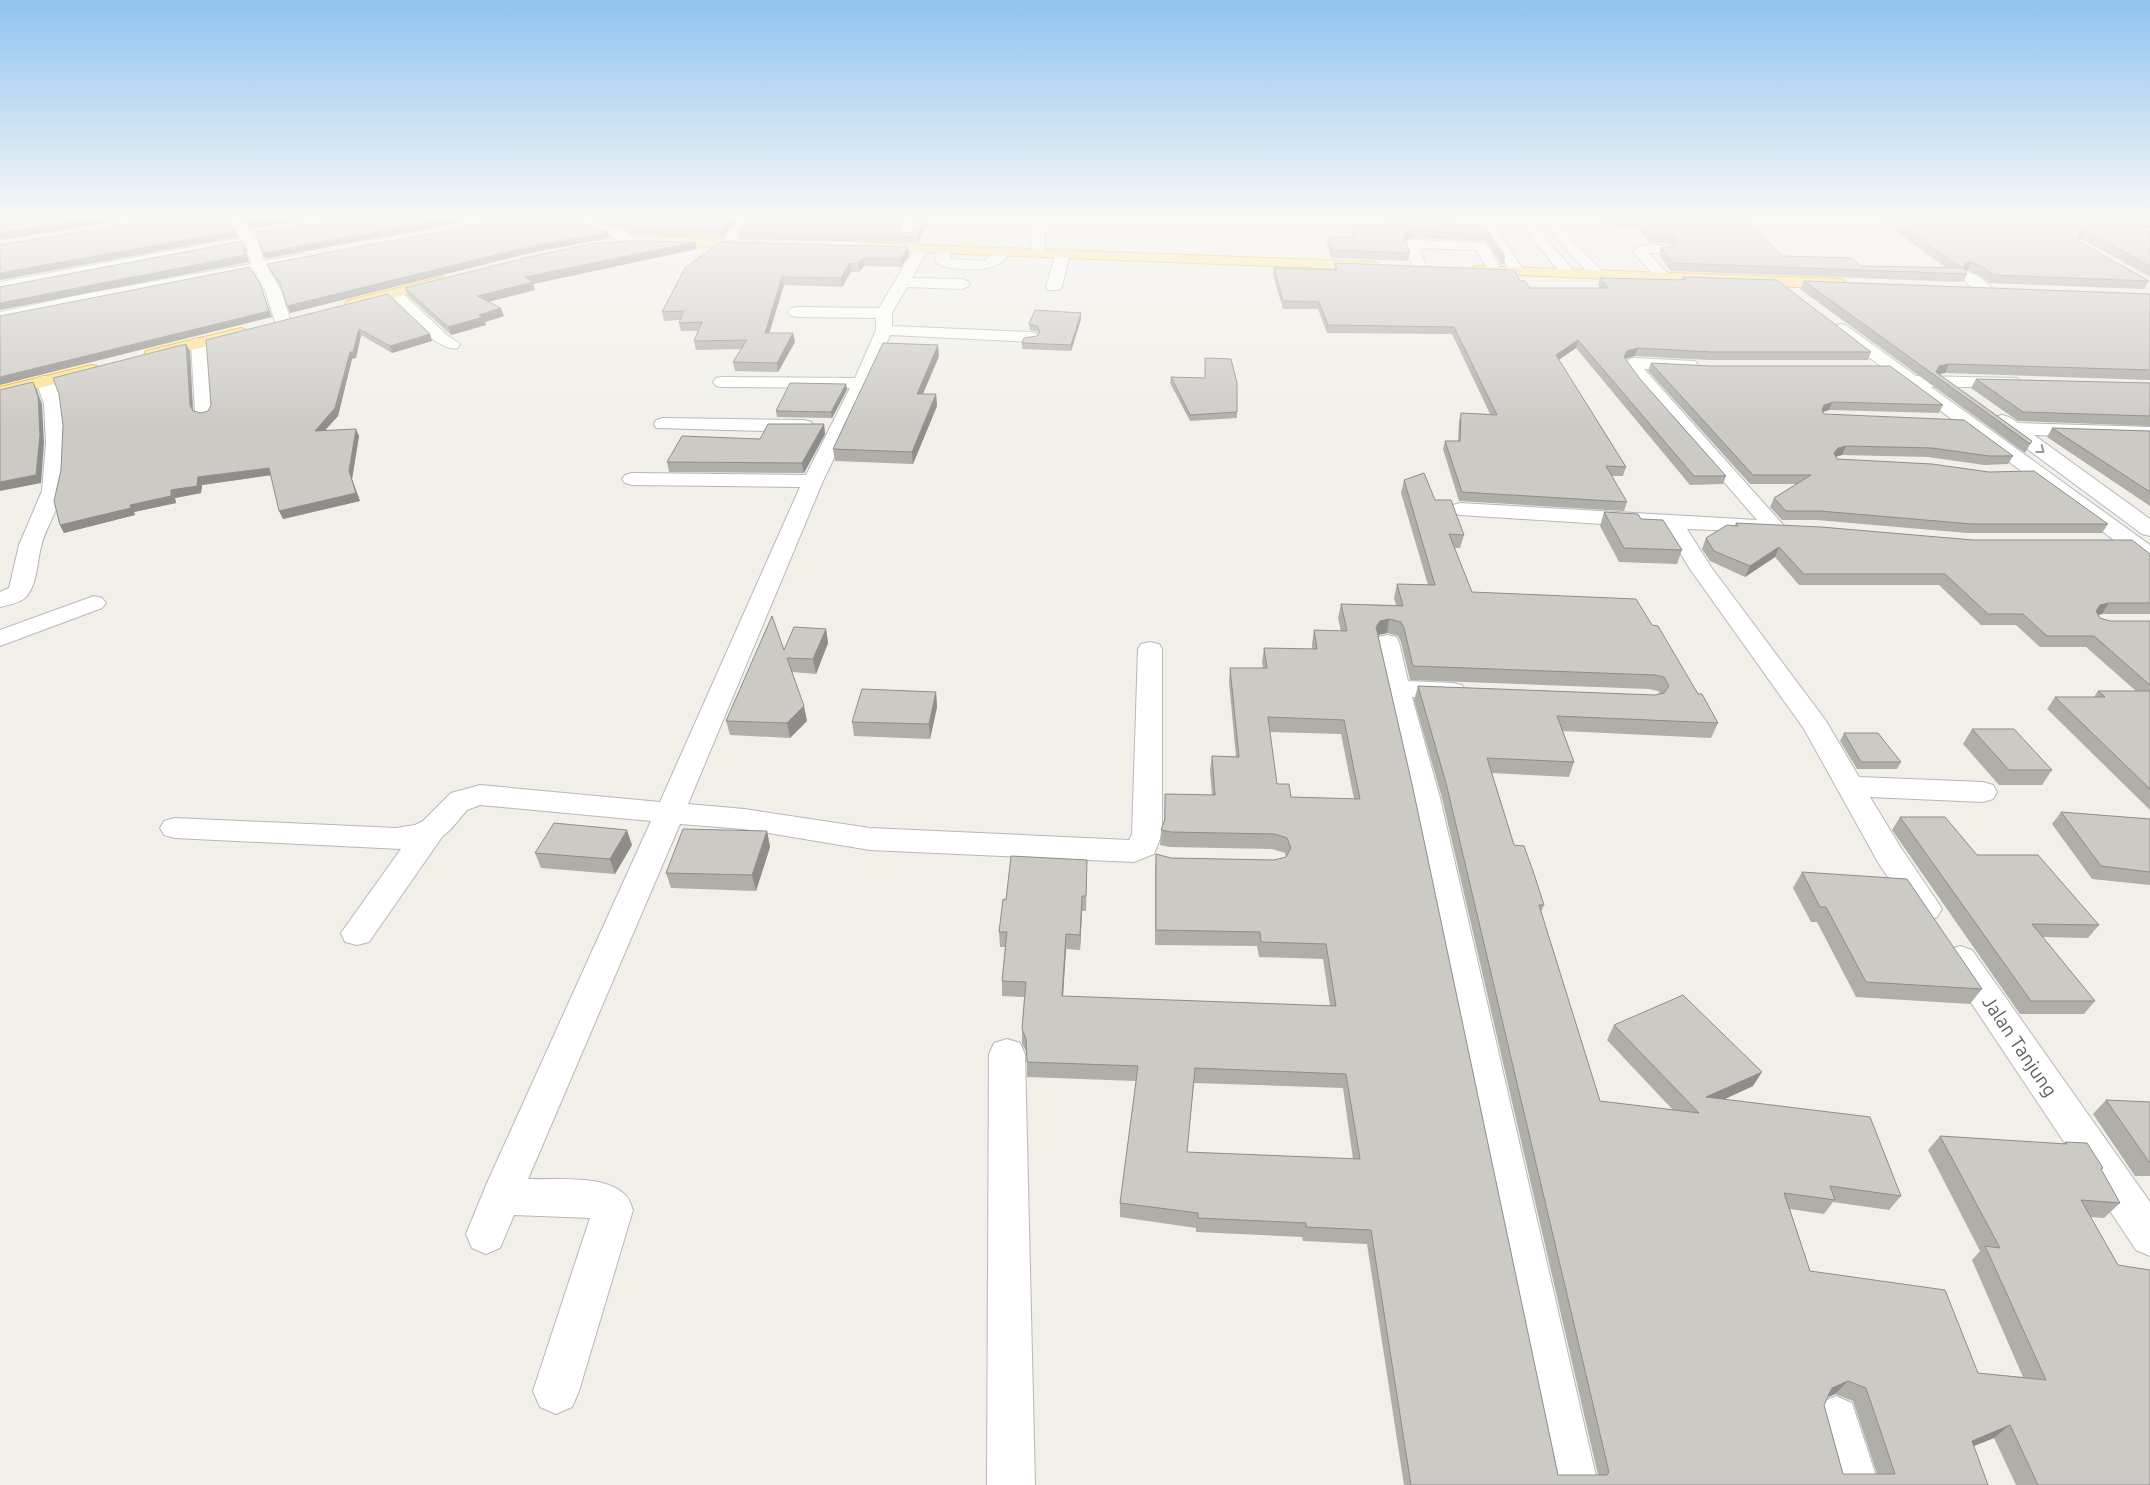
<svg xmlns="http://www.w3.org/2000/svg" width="2150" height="1485" viewBox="0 0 2150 1485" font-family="Ubuntu,sans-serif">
<rect width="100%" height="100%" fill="#f1efe8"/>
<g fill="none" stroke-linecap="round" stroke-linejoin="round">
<g stroke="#b5b8bc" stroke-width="2">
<path id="minor" d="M225,220H239L258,240L264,261L304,254L309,255L311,258L309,261L268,269L281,290L291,322L289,325H277L275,322L265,290L254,272L84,304L0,322V312L84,294L251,264L246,245L0,292V282L241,238Z
M569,220C588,219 626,226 638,242L636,245H626L605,234L571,223Z
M738,220H752L732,247H722L720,244Z
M904,220H917L912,237H902L900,234Z
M1032,220H1045V252L1043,255H1033L1031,252Z
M1481,220H1491L1524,271L1522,274H1512L1479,222Z
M1517,220H1530L1573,270L1575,273L1573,276H1563Z
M1539,220H1552L1602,271L1604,274L1602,277H1592Z
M461,224L468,228L466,231L376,248L369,244L376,240Z
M1411,240L1486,243L1502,270L1500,273H1490L1476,250L1420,248L1426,267L1424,270H1414L1404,244Z
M921,245L928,249L912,278L962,279L967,281L970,284L967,287L962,289L907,287L892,313V326L1031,332L1037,334L1039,337L1037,340L1031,342L890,335L870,383L823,481L688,804L744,809L870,828L1129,840L1132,834L1138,649L1141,644L1150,642L1159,644L1162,649V834L1154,854L1134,862L870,850L744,829L680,824L528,1179C556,1180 607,1174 626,1196C630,1200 631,1206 633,1210L579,1391L572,1407L556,1414L540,1407L533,1391L590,1218L514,1215L500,1248L486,1254L472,1248L466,1234L487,1183L651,821L480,805L467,810L451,829L442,837L369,942L357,945L345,942L341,933L401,849L175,838L164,835L160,828L164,821L175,818L396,828L415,825L423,821L451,793L480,785L660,802L800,487L632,485L625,483L622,479L625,475L632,473L806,475L850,388L722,387L716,386L713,382L716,378L722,377L855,378L876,330V318L796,317L790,315L788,312L790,309L796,307L879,308L914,249Z
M945,245L952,249L950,259L984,261L999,248L1004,247L1011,251C1008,256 1002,263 997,265C986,272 942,271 935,261L938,249Z
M1645,245H1668L1675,249L1668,253H1649L1668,274L1670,277L1668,280H1658L1633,252L1635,249Z
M1063,249L1068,250L1070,253L1062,287L1059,290H1049L1046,287L1056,253L1058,250Z
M1968,272C1977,274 1987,282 1993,289L1990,292C1979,295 1967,285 1961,276L1963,273Z
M395,289L400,291L447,335L460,344L458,348C437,353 404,311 390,297L387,294L390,291Z
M1841,324L1847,326L1916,376L2017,378L2020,382L2017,386L2011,387H1931L2150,545V563L2142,561L1835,332L1833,329L1835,326Z
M199,338L205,339L207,343L213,412L211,416L204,418L197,416L195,412L191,343L193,339Z
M1635,358L1695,361L1698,365L1695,369L1689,370L1644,369L1786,528L1783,533L1775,534L1767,532L1687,529L1711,567L1826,721L1859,777L1983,782L1993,785L1997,792L1993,799L1983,802L1870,797L1901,848L1937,901L1942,909L1937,917L1926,921L1915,917L1879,864L1804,729L1690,569L1665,528L1460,515L1453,513L1449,509L1453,505L1460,503L1757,520L1626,369L1623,365L1629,359Z
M45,376L51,377C69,403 68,460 62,490C59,510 45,528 41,547C37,562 37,587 25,598C19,603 8,605 0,607V592L9,588L19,545L42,491L46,443L44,404L36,381L39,377Z
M2002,415L2009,417L2018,423L2150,427V439L2034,435L2150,519V536L2142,534L1995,425L1993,421L1995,417Z
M663,418L804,420L811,422L813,426L811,430L804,432L656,428L654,424L656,420Z
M94,596L102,598L106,603L102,608L0,646V630Z
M1387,635L1396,637L1399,642L1408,681L1453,683L1462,685L1466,691L1462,697L1453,699L1412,697L1440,798L1598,1485H1550L1410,798L1375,642L1378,637Z
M1960,946L1972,950L2150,1202V1256L2136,1250L1948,968L1943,959L1948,950Z
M1007,1039L1020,1043L1025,1054L1035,1485H987L989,1054L994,1043Z
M1836,1396L1852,1403L1879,1485H1831L1813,1419L1820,1403Z"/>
</g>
<g stroke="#f9ab00" stroke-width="2">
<path id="highway" d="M659,238L755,240L762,244L755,248L654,245L652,242Z
M871,243L1373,262L1378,263L1380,266L1378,269L1373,270L866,250L864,247L866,244Z
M1478,266L1840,279L1845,281L1848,284L1845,287L1840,289L1473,273L1471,270L1473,267Z
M442,277L447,278L449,281L447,284L353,309L347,307L345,304L347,301Z
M241,328L247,330L249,333L247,336L152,360L146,359L144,355L146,351Z
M91,365L97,366L100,370L97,374L0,397V387Z"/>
</g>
<use href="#minor" fill="#fff" fill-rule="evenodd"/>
<use href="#highway" fill="#fde293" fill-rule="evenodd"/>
</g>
<path fill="#afaea9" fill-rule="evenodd" d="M241,220H311L250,228Z
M478,220H572L608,232L609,238L530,253L290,313L281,287L270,270L267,264L476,225L480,221Z
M582,220H736L722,238L635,236L626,230L607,223Z
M900,220L901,225L899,230L901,233L913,232L925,220V226L918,243L740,239L739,233Z
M1387,220H1453L1452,226H1485L1505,257L1504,264H1501L1486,241L1410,238L1405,241L1410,253L1408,261L1331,258L1327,243L1328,236L1353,237L1351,232L1352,225L1388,226L1386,224Z
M1599,220H1747L1782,256L1861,266L1947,268L1880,220H2105L2150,232V277L2082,239L2079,240L2080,242L2149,281L2144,289L1990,283L1979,275L1968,270L1965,271L1967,274L1963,282L1671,271L1659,255L1661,247H1671L1673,246L1668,243H1650L1637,227L1605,226Z
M2116,220H2150V229Z
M695,242L697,249L533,284L535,290L488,302L504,316L485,322L486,325L451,335L408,296L405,288Z
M909,255L901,267L864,266L859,272H851L842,287L784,285L769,333H793L795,342L778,372L735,371L733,362L742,349L696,350L694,341L698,331H681L679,323L680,320L664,321L662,312L685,268Z
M1335,263L1520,281L1530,288H1600L1598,286L1600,278L1682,280L1683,277L1871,352L1868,360H1708L1635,356L1625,359L1640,379L1726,476L1723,484L1690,485L1576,348L1559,360L1626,467L1623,476H1611L1627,502L1624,511L1459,501L1443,449L1445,441H1458L1459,421L1461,413L1490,414L1452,334L1327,333L1318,309H1283L1273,275L1274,268L1334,270Z
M1804,281L2150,294V380L1945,373L1939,374L2032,441L2025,453L1800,289Z
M388,294L430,334L432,341L392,353L361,335L356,358L352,359L338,416L325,430L359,436L352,479L360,501L283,519L271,475L202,485L201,493L175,498L176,503L134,512L135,515L64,533L60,525L190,351L193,411L201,413L208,411Z
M1081,319L1071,351L1022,349V343L1037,336L1039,334L1038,332L1030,330L1029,324Z
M939,356L923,394H936L937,406L913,464L835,461L833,449Z
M1205,358L1237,412V418L1190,421L1170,383L1171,377L1205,378Z
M1651,363L1943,405L1939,413L1829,410L1823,412L1824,414L2013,456L2008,464L1984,465L1928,457L1842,455L1836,457L1837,459L2108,524L2102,533H1967L1816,520H1782L1770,507L1774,498L1797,484H1750L1648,371Z
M1976,379L2150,383V426L2018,421L1971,388Z
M846,384L847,390L832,418L777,417L776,411Z
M824,424L825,434L804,473L669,472L667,462L760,439Z
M2052,428L2150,431V506L2047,437Z
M1404,480L1435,500L1464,535L1460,548H1454L1472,592L1652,625L1718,723L1711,738L1563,731L1574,762L1569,777L1492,773L1514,845L1544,905L1541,912L1600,1101L1673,1110L1607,1040L1614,1025L1753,1086L1724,1099L1901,1196L1889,1210L1833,1202L1824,1214L1790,1209L1810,1271L1978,1373L2023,1377L1972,1260L1980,1251L1928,1150L1940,1136L2063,1144L2065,1142L2103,1168L2101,1170L2120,1203L2104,1218L2091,1217L2150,1485H2016L1994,1438L1974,1446L1988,1485H1404L1367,1244L1303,1241L1302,1237L1196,1232V1228L1120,1217V1203L1136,1081L1027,1077V1053L1022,1044V1029L1024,997L1002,996V981L1005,947H1000L999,932L1006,900L1087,875L1086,911H1082L1080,950L1066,949L1063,996L1330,1006L1323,959L1259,957L1257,946L1155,945V869L1156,854L1171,858L1274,860L1286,857L1285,853L1272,849L1170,847L1160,845L1161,830L1164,822L1165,794L1212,795L1210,770L1212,756L1236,757L1229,682L1230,668H1263L1262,662L1264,648L1312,649V644L1314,630L1341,631L1338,618L1341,604L1396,605L1394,598L1397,584L1428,585L1401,493ZM1387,633L1398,636L1401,642L1410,680L1649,689L1658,691L1660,693L1655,695L1418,686L1414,700L1442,798L1598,1475H1558L1378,635ZM1270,732L1341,734L1354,799L1291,797L1277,784ZM1194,1083L1343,1088L1353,1159L1187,1152ZM1835,1394L1853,1401L1877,1474H1843L1824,1405L1827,1398Z
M1604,512L1641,519L1682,550L1677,564L1619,562L1600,526Z
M1736,523L1973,540L2150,554V614H2102L2098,615L2100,618L2110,621H2150V810L2047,709L2055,697H2094L2098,691H2136L2086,647H2040L2016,625H1981L1939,585H1799L1775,557L1745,577L1710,561L1702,549L1706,538L1735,525Z
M826,629L828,643L816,674L792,672L807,721L790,738L730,735L726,721L784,650Z
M936,692L937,707L930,739L854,736L852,722Z
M1972,729L2052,770L2042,785H1999L1963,744Z
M1844,733L1901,762L1897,769H1857L1840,741Z
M2061,812L2150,819V885L2092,879L2052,824Z
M1900,817L1977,855L2099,925L2088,938L2043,937L2095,1001L2084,1014H2020L1892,830Z
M767,831L770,847L756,891L671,888L666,873Z
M632,845L615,874L541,868L535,853Z
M1802,872L1982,989L1970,1004L1856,997L1817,922H1811L1793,888Z
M2106,1100L2150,1102V1176H2135L2093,1114Z"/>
<path fill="#8f8d8a" d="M0,220H10L0,222Z
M85,220H125L0,240V233Z
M264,220H311L250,228L247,222Z
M440,220H473L265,259L263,253Z
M730,220H736L722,238L721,232Z
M900,220L901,225L898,233V227Z
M925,220V226L918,243V237Z
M235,231L238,237L0,280V273Z
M1411,231L1410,238L1402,243L1403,236Z
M2086,231L2082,239L2077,240V236L2081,232Z
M608,232L609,238L530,253L290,313L287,306L528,247Z
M242,241L245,247L249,262L0,310V303Z
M695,242L697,249L533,284L535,290L480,304L477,296L525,277Z
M908,247L909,255L901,267V259Z
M863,258L864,266L859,272L858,264Z
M1971,262L1968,270L1963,271L1959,275L1963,267L1966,263Z
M850,263L851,272L842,287L841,278Z
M782,277L784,285L767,341L765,333Z
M260,284L272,317L0,385V377Z
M501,308L504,316L485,322L486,325L451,335L448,327L479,315Z
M1081,313V319L1071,351V345Z
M359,329L361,335L356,358L352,359L338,416L318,438L315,431L350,352Z
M793,333L795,342L778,372L777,363Z
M430,334L432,341L392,353L390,346Z
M1578,340L1576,348L1554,363L1556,355Z
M186,344L190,351L193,412L190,405Z
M938,345L939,356L918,405L917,394Z
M1638,348L1635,356L1624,359V357L1627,351Z
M1949,364L1945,373L1934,375L1939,366Z
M33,382L37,390L42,404L44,443L41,483L0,491V482Z
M846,384L847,390L832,418L831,412Z
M936,394L937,406L913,464L912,452Z
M1833,402L1829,410L1820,413L1824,405Z
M824,424L825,434L804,473L802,463Z
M356,429L359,436L352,479L360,501L283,519L279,511L349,471Z
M1846,446L1842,455L1834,457V453L1838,448Z
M269,468L272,475L202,485L201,493L175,498L176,503L134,512L135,515L64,533L60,525L130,505L171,490L198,477Z
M1779,547L1775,557L1745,577L1750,566Z
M2109,603L2102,614L2093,616L2100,605Z
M1389,619L1387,633L1378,635L1376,627L1380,621Z
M826,629L828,643L816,674L813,659Z
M936,692L937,707L930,739L929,724Z
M804,706L807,721L790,738L787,723Z
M627,830L632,845L615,874L610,859Z
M767,831L770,847L756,891L752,875Z
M1082,896V911L1080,950V935Z
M1066,934V949L1062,1011V996Z
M1762,1072L1753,1086L1697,1112L1706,1097Z
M1848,1381L1835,1394L1819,1401L1832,1388Z
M2010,1425L1994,1438L1956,1453L1972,1441Z"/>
<path fill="#cccac5" stroke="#8f8d8a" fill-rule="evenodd" d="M38,220H85L0,233V226Z
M156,220H226L235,231L0,273V245Z
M245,220H264L247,222Z
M351,220H440L263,253L256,232Z
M482,220H572L608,232L528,247L287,306L280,283L267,264L476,225Z
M613,220H730L721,232L633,230L624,224Z
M749,220H900L898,227L901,233L913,232L917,220H925L918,237L739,233Z
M1390,220H1453L1451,226H1485L1505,257H1502L1488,234L1411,231L1403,236L1410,253L1332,250L1328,236L1357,237L1352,225L1395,226Z
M1640,220H1747L1782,256L1852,258L1861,266L1962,268L1893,220H2105L2150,232V266L2086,231L2081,232L2077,236L2080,242L2149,281L1994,275L1983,267L1971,262L1966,263L1963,267L1967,274L1673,263L1661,247H1671L1678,243V240L1670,235H1652Z
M242,241L246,255L0,303V287Z
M629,241L695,242L525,277L533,282L477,296L501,308L479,315L483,317L448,327L405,288L529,257L591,244Z
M720,242L908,247L901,259L863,258L858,264L850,263L841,278L782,277L765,333H793L777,363L733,362L747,340L694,341L702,322L679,323L684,311L662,312L685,268Z
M1335,263L1514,270L1520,281H1525L1530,288H1608L1600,278L1685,280L1683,277L1777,280L1871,352H1711L1638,348L1627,351L1624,357L1640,379L1726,476H1694L1578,340L1556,355L1626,467L1606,466L1627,502L1462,492L1445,441H1460L1461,413L1497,415L1454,327L1328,325L1319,302L1283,301L1274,268L1337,270Z
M250,267L260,284L269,311L0,377V316Z
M1804,281L2150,294V370L1949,364L1939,366L1936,372L2032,441L2030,444Z
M388,294L430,334L390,346L359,329L353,352H350L335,408L315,431L356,429L349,471L356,493L279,511L269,468L198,477L197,486L171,490V496L130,505L131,508L60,525L54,501L61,470L63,425L59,394L53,378L186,344L190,405L193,411L201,413L208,411L211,405L206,340Z
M1035,310L1081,313L1071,345L1022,343L1024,338L1037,336L1040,332L1037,326L1029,324Z
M883,343L938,345L917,394H936L912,452L833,449Z
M1205,358L1231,359L1237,383V412L1190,415L1171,377L1205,378Z
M1651,363L1711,366H1890L1943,405L1833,402L1824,405L1822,410L1824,414L1964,420L2013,456H1989L1932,448L1846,446L1838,448L1834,453L1837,459L1932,464L1989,472L2034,471L2108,524H1972L1820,511H1786L1774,498L1811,475H1753Z
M1976,379L2150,383V416L2023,412Z
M33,382L38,397L40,435L36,475L0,482V390Z
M790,383L846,384L831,412L776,411Z
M768,424H824L802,463L667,462L682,436L760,439Z
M2052,428L2150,431V492Z
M1424,473L1435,500H1451L1464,535L1449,534L1472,592L1636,599L1652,625L1658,626L1698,694H1702L1718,723L1557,716L1574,762L1487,758L1514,845L1524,846L1534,874L1544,905H1539L1600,1101L1699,1113L1614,1025L1683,995L1762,1072L1706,1097L1870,1117L1901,1196L1830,1186L1835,1200L1784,1193L1810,1271L1945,1290L1978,1373L2046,1380L1985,1246L2000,1248L1940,1136L2067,1144L2065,1142L2087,1143L2103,1168L2101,1169L2120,1203L2081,1200L2118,1265L2150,1270V1485H2038L2010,1425L1972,1441L1988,1485H1411L1371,1230L1306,1227V1223L1198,1218V1213L1120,1203L1138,1066L1027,1062L1026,1039L1022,1029L1026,982L1002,981L1007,932H999L1003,899L1006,900L1011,856L1087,860L1086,896H1082L1080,935L1066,934L1062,996L1336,1006L1326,944L1261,942L1260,932L1156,930V854L1171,858L1274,860L1286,857L1291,848L1287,838L1275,834L1171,832L1161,830L1165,819V794L1215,795L1212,756L1239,757L1230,668H1267L1264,648L1317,649L1314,630L1347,631L1341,604L1403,606L1397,584L1435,585L1404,480ZM1389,619L1401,622L1404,628L1413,666L1655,675L1664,677L1669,686L1664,693L1655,695L1418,686L1446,783L1609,1472L1607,1475H1558L1412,784L1376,627L1380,621ZM1268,717L1344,720L1360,799L1291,797L1289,784H1277ZM1195,1068L1346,1074L1360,1159L1187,1152ZM1848,1381L1866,1388L1895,1474H1843L1824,1405L1832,1388Z
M1604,512L1638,514L1641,519L1663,520L1682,550L1624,548Z
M1736,523L1821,527L1973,540H2132L2150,554V603H2109L2100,605L2096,611L2100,618L2110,621H2150V685L2094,636H2047L2023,614H1988L1945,574H1804L1779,547L1750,566L1714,551L1706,538L1727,525L1738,526Z
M772,616L784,650L794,627L826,629L813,659L787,658L804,706L787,723L726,721Z
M862,689L936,692L929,724L852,722Z
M2098,691H2150V789L2055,697H2105Z
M1972,729H2014L2052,770H2009Z
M1844,733H1878L1901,762H1861Z
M2061,812L2150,819V872L2101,866Z
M1900,817H1945L1977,855H2038L2099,925L2032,924L2095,1001H2031Z
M554,823L627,830L610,859L535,853Z
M683,829L767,831L752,875L666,873Z
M1802,872L1907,879L1982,989L1866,982L1826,907H1820Z
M2106,1100L2150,1102V1162H2149Z"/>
<defs><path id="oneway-chevron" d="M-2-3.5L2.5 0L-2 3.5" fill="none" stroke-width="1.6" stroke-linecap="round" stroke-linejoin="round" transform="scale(1.25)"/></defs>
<use stroke="#979a9d" href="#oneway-chevron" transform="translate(2041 450) rotate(37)"/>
<linearGradient id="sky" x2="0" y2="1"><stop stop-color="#8fc3f1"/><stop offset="0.51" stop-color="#f9f8f5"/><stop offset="1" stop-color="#f9f8f5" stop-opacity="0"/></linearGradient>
<rect width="2150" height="428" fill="url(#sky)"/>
<g text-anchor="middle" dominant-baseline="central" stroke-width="4" stroke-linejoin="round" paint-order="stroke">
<g font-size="19" fill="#5f6368" stroke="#fff">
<text transform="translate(2020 1046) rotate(56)">Jalan Tanjung</text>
</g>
</g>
</svg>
